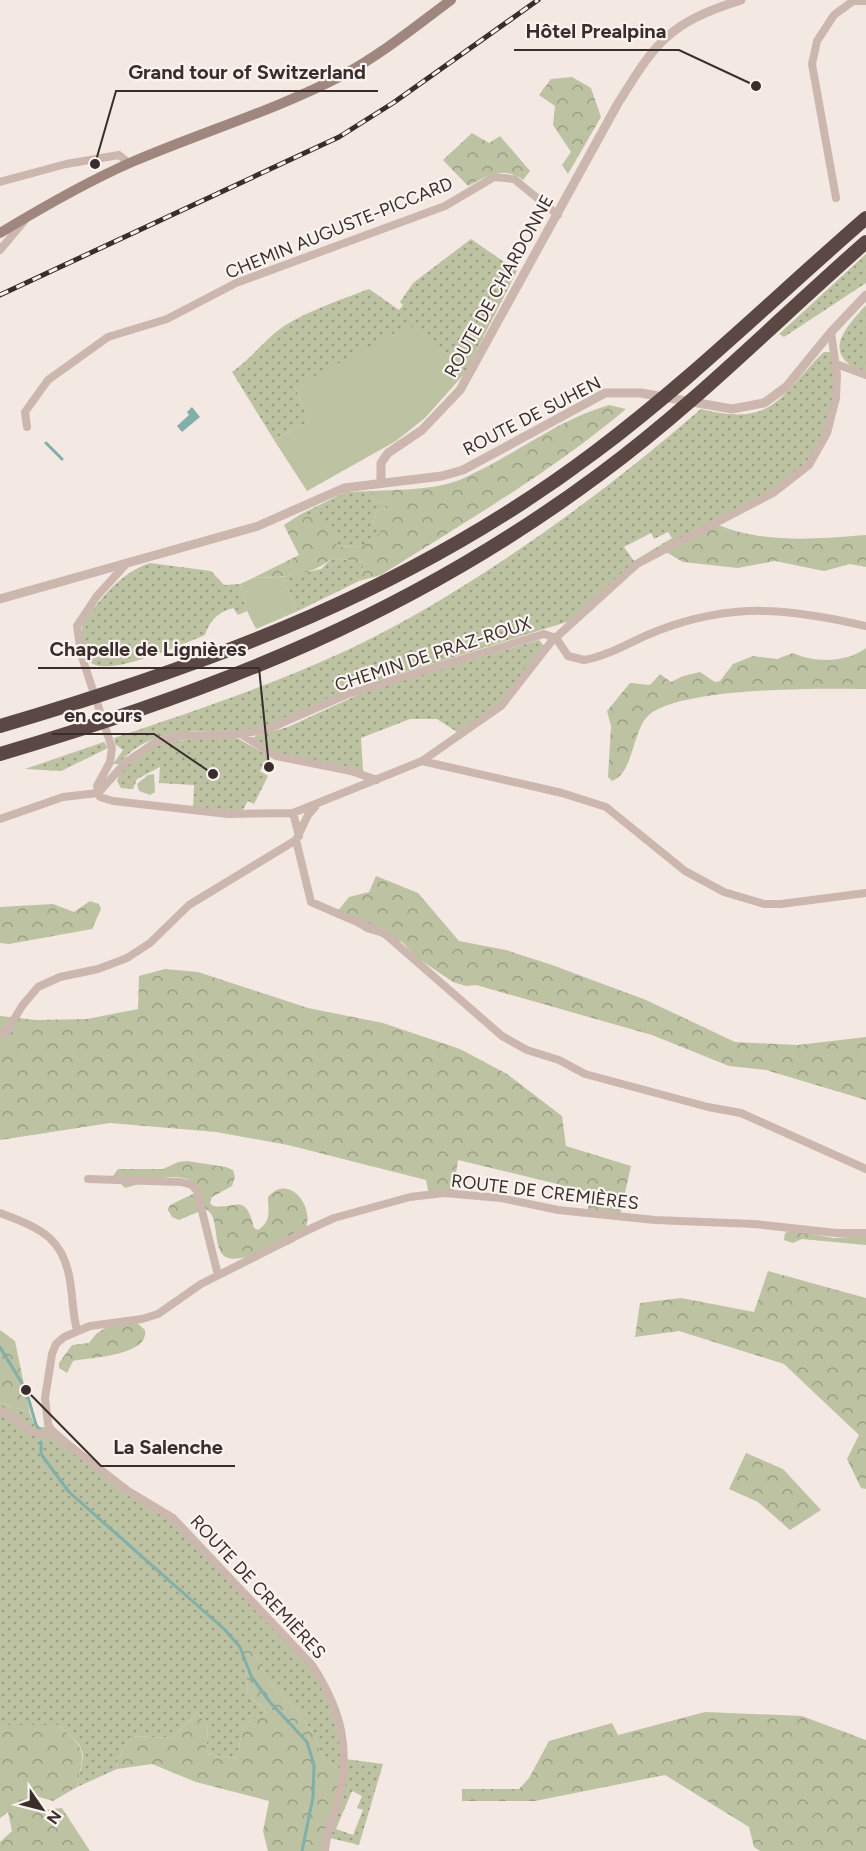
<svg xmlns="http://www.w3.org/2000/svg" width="866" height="1851" viewBox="0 0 866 1851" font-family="Figtree,sans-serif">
<defs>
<pattern id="grass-dots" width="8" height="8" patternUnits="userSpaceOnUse" patternTransform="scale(1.5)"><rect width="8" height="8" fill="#bcc2a2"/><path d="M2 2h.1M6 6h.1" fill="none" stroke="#9a9e84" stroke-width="1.8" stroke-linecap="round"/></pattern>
<pattern id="forest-crowns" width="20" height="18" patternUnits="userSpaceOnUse" patternTransform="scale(1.5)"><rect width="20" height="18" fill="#bcc2a2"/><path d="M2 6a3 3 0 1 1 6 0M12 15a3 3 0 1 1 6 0" fill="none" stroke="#9a9e84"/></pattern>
</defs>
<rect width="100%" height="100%" fill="#f3e9e2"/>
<path fill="url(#grass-dots)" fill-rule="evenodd" d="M471,239L517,271L465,373L442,350L295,387L310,421L274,440L232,372C251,359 265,339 284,326C310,310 340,300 369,289L399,310L403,305L400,302L413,283Z
M866,254V283L784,337L779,334Z
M866,305V374C821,354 842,332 866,305Z
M824,352H830L834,358L833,397L830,419L811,458L779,486L636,561L570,621L367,684L363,678L352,684L354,688C330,699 280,727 257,730C209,734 155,721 119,764H113L123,750L115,744L114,738C213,705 323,668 413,616C516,557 612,486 701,409C776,428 780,394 824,352ZM668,532L672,538L634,561L624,547L651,533L654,539Z
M371,491L374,501L388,504L387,509L376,511L373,523L382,532L362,546L335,547L301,514L346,492Z
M332,558L365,562L359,581L298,611L282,577L321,569Z
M150,563L211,571L224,585L240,584L247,611L238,615L233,608C217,613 211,619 205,635C185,643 106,680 89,661C80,652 82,636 82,625C100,599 120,573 150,563Z
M539,640L544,646L502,701L486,716L457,732L437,719H410L361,738L363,772L278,754L255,741V736L288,727L364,692Z
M230,737L239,739L269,756L260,771L268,776L254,804L248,801L242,811L193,808L194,785L159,783L160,767L137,779L133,789L121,788L117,781C131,738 194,739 230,737Z
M104,742L108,748L61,771L25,769Z
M0,1402L30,1413L35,1427H54L84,1453L86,1458L173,1518L312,1665L326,1686L345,1759L383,1764L359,1845L326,1837L343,1771L323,1758L314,1735L300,1713L268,1681L256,1656L237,1642L246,1665L248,1694L266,1712L243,1726L237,1758L206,1754L208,1726L197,1713L172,1738L131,1736L118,1759L117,1769L77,1787C85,1748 89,1751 58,1725H0ZM352,1791L362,1796L357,1808L363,1810L353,1835L336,1829Z"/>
<path fill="url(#forest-crowns)" d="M572,77L591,88L601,117L568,174L562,165L571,152L553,125L555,106L539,95L551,79Z
M472,133L489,143L500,136L530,171L523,180C503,165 487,176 468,186L443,160Z
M609,405L626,409C550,473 465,522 381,575L359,581L365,562L332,558C311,577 281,577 253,578L299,555L284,525L301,514H317L338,539L336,547L362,546L381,532L373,524L376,511L387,509L388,504L374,501L371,491C401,489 438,491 466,477C515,455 557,420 609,405Z
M716,524C763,544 816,539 866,535V567L850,564L824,571L775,561L738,568L683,562L666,552Z
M866,648V689C822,688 680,687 649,715C632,730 634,773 612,781L608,777L611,726L607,711L630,683L650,685L660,674L671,682L683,676L700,672L715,682L720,681L733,664L753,656L777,659L793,653C815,663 846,663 866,648Z
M376,876L418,893L459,941L506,950L552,965L646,1000L735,1042L798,1045L866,1037V1100L766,1070L729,1066L652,1035L476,985L466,986L453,982L416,957L402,942L366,932L336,913L349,897L369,892Z
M90,901L99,904L101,909L92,929L9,944L0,943V907L53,904L74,912Z
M165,969L198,972L308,1008L383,1023L460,1049L507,1074L562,1116L566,1146L631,1166L620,1215L589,1213L586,1191L458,1160L453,1194L429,1195L426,1180L288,1145L216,1132L110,1123L0,1140V1016L36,1020L87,1019L138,1009L139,976Z
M187,1161L226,1167L233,1170L235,1177L232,1186L212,1197L210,1203L213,1206C236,1210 245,1191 254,1228L258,1230C272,1221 268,1211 268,1197C288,1173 314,1205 306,1227C302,1234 298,1240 290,1244C278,1249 232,1266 223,1255C212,1242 220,1215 205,1209L179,1220L172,1217L168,1210L170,1205L195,1193L193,1182C174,1170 145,1183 125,1188L113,1176L118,1169H163L178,1162Z
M792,1230L833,1238L866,1236V1245L802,1239L793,1243L784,1240L785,1233Z
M768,1271L866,1298V1489L861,1488L847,1459L859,1435L784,1364L679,1331L635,1337L640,1303L681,1298L754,1312Z
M117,1320L137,1323L145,1330C149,1356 92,1357 73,1361L67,1373L59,1368V1363L72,1345L89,1343L96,1334Z
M0,1330L15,1341L30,1413L0,1402Z
M746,1453L783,1469L821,1510L790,1530L758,1502L729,1489Z
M237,1640L256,1656L268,1681L300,1713L314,1735L323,1758L343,1771L325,1851H268L263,1831L269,1801L196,1782L152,1764L117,1769L118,1759L131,1736L172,1738L197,1713L208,1726L206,1754L237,1758L243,1726L266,1712L248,1694L246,1665Z
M705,1712L802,1716L866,1740V1851H760L754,1847L749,1827L665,1775L535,1801H462V1789H519L529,1778L549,1741L612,1723L618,1735Z
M0,1725H58C88,1750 84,1750 77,1787L53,1801L32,1795L34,1811L62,1808L90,1851H0V1842L12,1831L8,1812L0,1818Z"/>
<path fill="#bcc2a2" d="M409,325L442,350L465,373L425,418L396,441L307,491L274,440L310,421L295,387Z
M282,577L298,611L256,629L247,611L240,584L253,578Z
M154,774L155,792L150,795L139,791L137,784L148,775Z"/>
<path fill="#82afaa" d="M192,407L200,417L182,432L177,426L189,415L187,412Z"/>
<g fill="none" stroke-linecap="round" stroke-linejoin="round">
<path stroke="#82afaa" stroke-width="3" d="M46,443L62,459
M0,1347L26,1390L36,1425L40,1430
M41,1442V1454L69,1492L224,1629L240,1647L251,1676L269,1701L307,1742L314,1765L313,1797L302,1851"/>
<path stroke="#cbb7ae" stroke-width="8" d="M0,182L66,164L119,155L129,163
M836,198L812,64L817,41L834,15L853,1H866
M0,250L26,219
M836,364L866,375
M27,427L25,412L48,380L108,337L167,319L236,283L445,206L494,177L514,179L558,215
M127,563L97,596L77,626L81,654L112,748L110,762L97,786L100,797L113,801L228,814L293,813L422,761L501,706L551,642L637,564L773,493L809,465L827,433L836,398L837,375L831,332
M556,638L568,656L584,660C609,656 633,640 657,631C733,602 789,608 866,626
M241,734L276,756L351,771L377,780
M422,761L562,793L606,807L685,871L724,892L764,904H781L866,893
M293,813L299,836
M0,819L63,797L98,793L126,762L156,742L181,736L241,734L268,729L348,694L544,634L556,638
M296,840L311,902L385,934L502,1036L527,1050L559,1060L585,1074L708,1107L741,1113L866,1169
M0,1034L7,1031L22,1006L38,987L60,977L98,969L127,958L150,943L189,905L296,840L308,815L315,807
M88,1179L181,1182L192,1185L197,1191L218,1275
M0,1213C43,1229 66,1239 71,1288C73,1302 73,1316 77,1330
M0,1410C20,1419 29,1439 53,1433
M325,1851C326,1833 333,1819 338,1802C351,1749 342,1711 312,1665L173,1518L128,1491L53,1433L48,1424L45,1398L52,1354L56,1344L64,1337L90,1326L142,1319L158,1314L201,1284L310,1229L334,1218L410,1197L444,1193L501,1198L558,1210L655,1220L754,1224L836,1233H866"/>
<path stroke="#cbb7ae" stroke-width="9" d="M381,482V463L388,453L422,430L460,390L617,105C656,42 668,23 741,0
M0,599L258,526L344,488L442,476L463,470L605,393H641L732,409L764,403L786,387L831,332L866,295"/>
<path stroke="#9f867f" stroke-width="10" d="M0,233C43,207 86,182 132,162C202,132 276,110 343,75C382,54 416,26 451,0"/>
<path stroke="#5b4743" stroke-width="14" d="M0,726C217,662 413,589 595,452C691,380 776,296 866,218
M0,754C221,689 413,613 600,474C695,404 777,320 866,242"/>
<g stroke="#3a2e2c" stroke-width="5">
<path id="rail" d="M0,295L339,137L393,103L538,0"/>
</g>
<use href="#rail" stroke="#faf3ef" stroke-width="3" stroke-dasharray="9" stroke-linecap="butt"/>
</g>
<g text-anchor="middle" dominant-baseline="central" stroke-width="4.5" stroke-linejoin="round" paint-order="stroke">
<g font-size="18" fill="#3a2e2c" stroke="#faf3ef">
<text transform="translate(339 228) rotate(-22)">CHEMIN AUGUSTE-PICCARD</text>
<text transform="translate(499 286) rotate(-61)">ROUTE DE CHARDONNE</text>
<text transform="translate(532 416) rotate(-27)">ROUTE DE SUHEN</text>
<text transform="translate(433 654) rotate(-18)">CHEMIN DE PRAZ-ROUX</text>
<text transform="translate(545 1192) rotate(7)">ROUTE DE CREMIÈRES</text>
<text transform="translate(258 1587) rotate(47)">ROUTE DE CREMIÈRES</text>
</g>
</g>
<path fill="none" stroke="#3a2e2c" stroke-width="2" d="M756 86L679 50H514M95 164L116 91H378M269 767L259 668H38M213 774L154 734H52M26 1390L101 1466H235"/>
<g fill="#3a2e2c" stroke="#faf3ef" stroke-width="2">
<circle cx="756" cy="86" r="6"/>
<circle cx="95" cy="164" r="6"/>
<circle cx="269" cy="767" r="6"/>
<circle cx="213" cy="774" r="6"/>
<circle cx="26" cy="1390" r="6"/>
</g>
<g font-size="20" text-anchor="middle" font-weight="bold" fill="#3a2e2c" stroke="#faf3ef" stroke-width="4.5" stroke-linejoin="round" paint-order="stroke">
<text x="596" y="38">Hôtel Prealpina</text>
<text x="247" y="79">Grand tour of Switzerland</text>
<text x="148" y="656">Chapelle de Lignières</text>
<text x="103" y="722">en cours</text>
<text x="168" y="1454">La Salenche</text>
</g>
<g transform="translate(42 1809) rotate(125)" stroke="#faf3ef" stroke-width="4.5" paint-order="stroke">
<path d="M0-4.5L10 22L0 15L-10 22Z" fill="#3a2e2c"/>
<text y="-9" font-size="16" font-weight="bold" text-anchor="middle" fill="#3a2e2c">N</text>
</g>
</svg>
